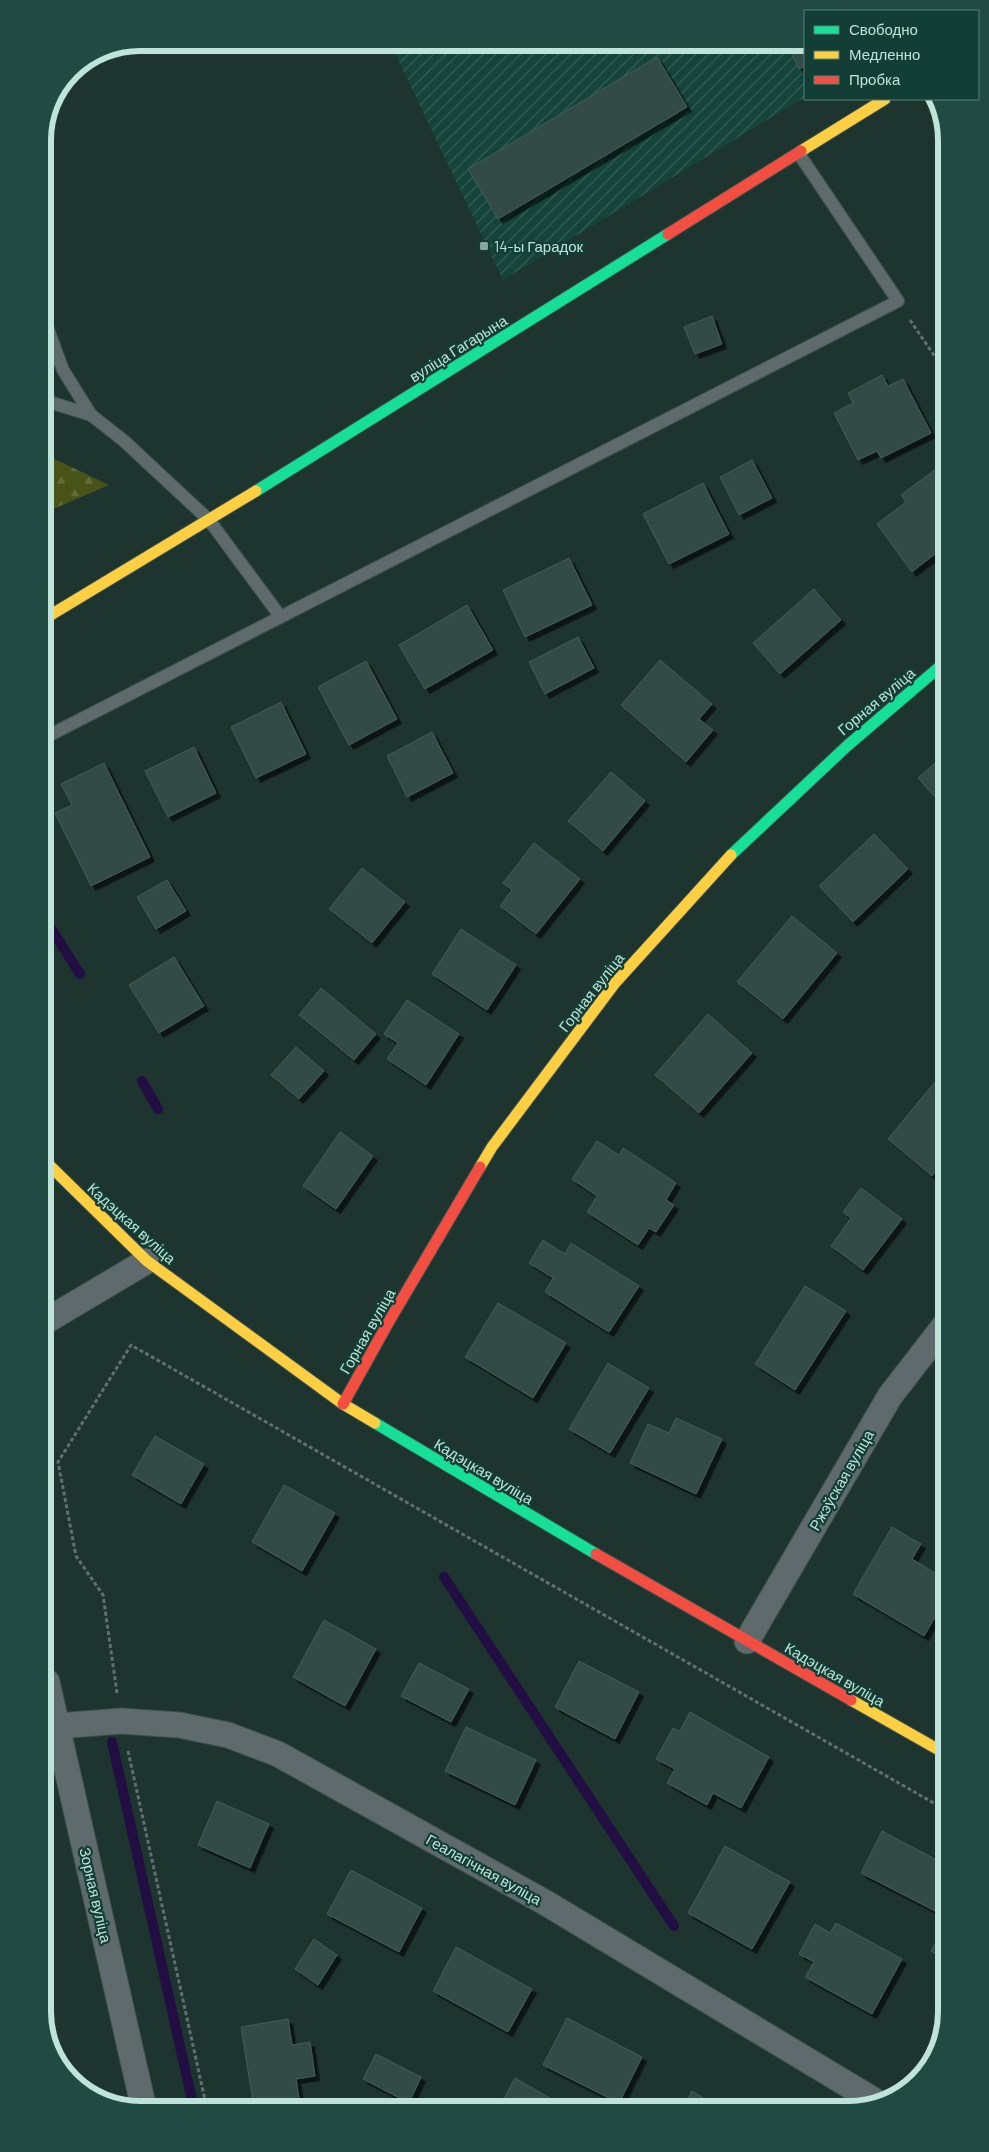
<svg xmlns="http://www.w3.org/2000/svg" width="989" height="2152" viewBox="0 0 989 2152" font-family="Barlow,sans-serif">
<defs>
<pattern id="industrial-furrows" width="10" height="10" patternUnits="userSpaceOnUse" patternTransform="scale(1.25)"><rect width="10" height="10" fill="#15443a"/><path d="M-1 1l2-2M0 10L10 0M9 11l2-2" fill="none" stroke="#355f56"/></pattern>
<pattern id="forest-firs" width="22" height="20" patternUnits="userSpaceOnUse" patternTransform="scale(1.25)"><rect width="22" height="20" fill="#485318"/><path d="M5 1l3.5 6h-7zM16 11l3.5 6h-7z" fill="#616c39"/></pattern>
<filter id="shadow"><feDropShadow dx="4.5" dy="4.5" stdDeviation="0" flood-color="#0009"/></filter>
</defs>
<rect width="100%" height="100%" fill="#1d342f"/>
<path fill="url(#industrial-furrows)" d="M390,43H805V97L503,280Z"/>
<path fill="url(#forest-firs)" d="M44,454L109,485L44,513Z"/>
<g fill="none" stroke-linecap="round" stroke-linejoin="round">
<path stroke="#220e43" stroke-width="10" d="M45,919L80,974
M142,1081L158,1109
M444,1577L674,1926
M112,1742L194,2109"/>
</g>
<path fill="#324c47" stroke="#445d57" filter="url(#shadow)" d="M787,43H805V66L799,69Z
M657,57L687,107L498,219L468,169Z
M712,316L722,344L695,354L684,327Z
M882,375L888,386L903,379L931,433L881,458L877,451L858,460L834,413L853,403L848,393Z
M752,460L772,498L739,515L720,477Z
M940,466L942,468V562L935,554L912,572L877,524L906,502L901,495Z
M703,483L729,534L669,564L643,514Z
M569,558L592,605L525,637L503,590Z
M814,589L841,620L780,674L753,643Z
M467,605L493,650L425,689L399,645Z
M578,637L594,668L545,694L529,662Z
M660,660L712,704L699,719L713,730L686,762L621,705Z
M366,661L397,719L349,745L318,687Z
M281,702L306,754L256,778L231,727Z
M432,732L453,773L407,797L387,756Z
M194,747L216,793L168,817L145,771Z
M943,756V806L918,778Z
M104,763L150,857L91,886L55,813L72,805L61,784Z
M611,772L645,801L603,851L568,821Z
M874,834L908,869L853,922L819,886Z
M534,843L580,879L536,934L500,906L512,890L503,883Z
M362,868L405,902L372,943L329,909Z
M167,880L186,911L156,929L137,897Z
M792,916L837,953L783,1019L737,982Z
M461,929L516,965L487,1010L432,974Z
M174,957L204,1006L159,1033L129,985Z
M321,988L376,1034L354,1060L299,1015Z
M407,1000L459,1034L426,1085L387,1059L398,1043L384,1034Z
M708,1014L752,1053L699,1113L655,1075Z
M296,1047L324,1071L299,1099L271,1075Z
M944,1071V1162L932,1176L888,1139Z
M340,1132L373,1156L336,1209L303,1186Z
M597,1141L619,1155L623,1148L676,1183L666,1200L674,1205L656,1232L649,1228L638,1245L587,1212L597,1196L572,1179Z
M861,1188L902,1219L863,1270L831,1246L851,1218L843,1212Z
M543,1240L565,1254L571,1243L639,1286L609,1332L545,1292L553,1278L529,1263Z
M805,1286L846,1311L795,1390L755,1364Z
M498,1303L566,1343L533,1398L465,1357Z
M608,1363L649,1388L610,1453L569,1429Z
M676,1418L722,1439L696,1494L630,1463L648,1424L669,1433Z
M155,1436L204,1464L181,1504L132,1475Z
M284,1485L335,1513L302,1571L252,1542Z
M892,1527L921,1544L912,1559L945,1579V1600L924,1636L853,1594Z
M324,1620L376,1649L345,1706L293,1677Z
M579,1661L639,1692L615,1739L555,1707Z
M419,1663L469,1689L451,1722L401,1696Z
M690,1712L769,1757L741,1808L713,1793L707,1805L667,1783L675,1769L656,1759L673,1728L680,1731Z
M466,1727L536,1760L515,1805L445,1771Z
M217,1801L269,1824L250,1868L198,1845Z
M882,1831L946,1865V1899L939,1913L861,1873Z
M725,1846L790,1882L752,1949L688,1913Z
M351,1870L422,1908L399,1952L327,1914Z
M836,1923L902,1959L872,2014L805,1977L814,1962L799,1954L815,1924L830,1933Z
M946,1924V1960L931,1951Z
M314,1939L337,1955L318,1985L295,1969Z
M456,1947L532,1989L508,2032L433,1991Z
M567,2018L642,2057L619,2103L543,2065Z
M288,2019L292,2045L310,2042L315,2076L296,2079L300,2105L279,2108H254L241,2027Z
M376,2054L421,2077L409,2103L363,2079Z
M515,2078L553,2100L549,2106L499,2107Z
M692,2091L715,2105L684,2106Z"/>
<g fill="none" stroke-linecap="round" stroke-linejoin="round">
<g stroke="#3c524d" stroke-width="14">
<path id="lane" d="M43,316L63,370L91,415L123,440L209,520L280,616
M43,400L91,415
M44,738L898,301L799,154"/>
</g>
<g stroke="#3c524d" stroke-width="27">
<path id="street" d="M46,1321L147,1261
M747,1641L890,1396L945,1325
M47,1682L144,2109
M58,1726L121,1721L179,1725L228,1735L278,1754L546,1903L880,2104"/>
</g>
<g stroke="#3c524d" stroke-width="13">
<path id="fast" d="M256,491L668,234
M731,855L847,746L943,664
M375,1423L596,1554"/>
</g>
<g stroke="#3c524d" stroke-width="13">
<path id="slow" d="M801,151L885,99
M44,619L256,491
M45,1161L147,1261L343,1404L375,1423
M480,1167L492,1147L615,983L731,855
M851,1700L946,1754"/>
</g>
<g stroke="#3c524d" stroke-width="13">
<path id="jam" d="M668,234L801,151
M343,1404L388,1323L480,1167
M596,1554L851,1700"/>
</g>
<path stroke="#626f70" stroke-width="3" stroke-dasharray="4 2.5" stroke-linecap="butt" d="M910,320L942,367
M117,1693L103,1595L76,1556L58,1462L131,1345L946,1810
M128,1751L207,2109"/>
<use href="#lane" stroke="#5e6a6c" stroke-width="12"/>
<use href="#street" stroke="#5e6a6c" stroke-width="25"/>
<use href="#fast" stroke="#16e098" stroke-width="11"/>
<use href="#slow" stroke="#ffcf43" stroke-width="11"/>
<use href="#jam" stroke="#f24e42" stroke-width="11"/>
</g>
<rect fill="#86a69e" stroke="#133e35" stroke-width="2" x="479" y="241" width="10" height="10" rx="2.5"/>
<g text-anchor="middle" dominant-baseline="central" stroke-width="4.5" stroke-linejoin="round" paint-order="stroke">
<g font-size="15" fill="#bee3d9" stroke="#133e35" text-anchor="start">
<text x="494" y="246">14-ы Гарадок</text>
</g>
<g font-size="15" fill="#bee3d9" stroke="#133e35">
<text transform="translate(458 348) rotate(-32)">вуліца Гагарына</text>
<text transform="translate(876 701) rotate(-40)">Горная вуліца</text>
<text transform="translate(591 992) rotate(-52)">Горная вуліца</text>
<text transform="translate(132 1223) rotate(42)">Кадэцкая вуліца</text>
<text transform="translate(367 1331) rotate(-60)">Горная вуліца</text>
<text transform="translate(484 1471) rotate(31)">Кадэцкая вуліца</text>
<text transform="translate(841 1480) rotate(-60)">Ржэўская вуліца</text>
<text transform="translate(835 1674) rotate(30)">Кадэцкая вуліца</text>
<text transform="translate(484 1869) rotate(29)">Геалагічная вуліца</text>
<text transform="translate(96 1895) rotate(77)">Зорная вуліца</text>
</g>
</g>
<path d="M0 0H989V2152H0ZM140 51H849A89 89 0 0 1 938 140V2012A89 89 0 0 1 849 2101H140A89 89 0 0 1 51 2012V140A89 89 0 0 1 140 51Z" fill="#214b42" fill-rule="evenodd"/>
<path fill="none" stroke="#bee3d9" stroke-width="6" d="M140 51H849A89 89 0 0 1 938 140V2012A89 89 0 0 1 849 2101H140A89 89 0 0 1 51 2012V140A89 89 0 0 1 140 51Z"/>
<rect x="804" y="10" width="175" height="90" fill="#133e35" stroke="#578077"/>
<rect x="814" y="26" width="25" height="8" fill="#16e098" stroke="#578077"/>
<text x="849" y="35" font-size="15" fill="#bee3d9">Свободно</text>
<rect x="814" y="51" width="25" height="8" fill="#ffcf43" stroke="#578077"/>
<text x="849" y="60" font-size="15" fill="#bee3d9">Медленно</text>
<rect x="814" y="76" width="25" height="8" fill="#f24e42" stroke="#578077"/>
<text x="849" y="85" font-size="15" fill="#bee3d9">Пробка</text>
</svg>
